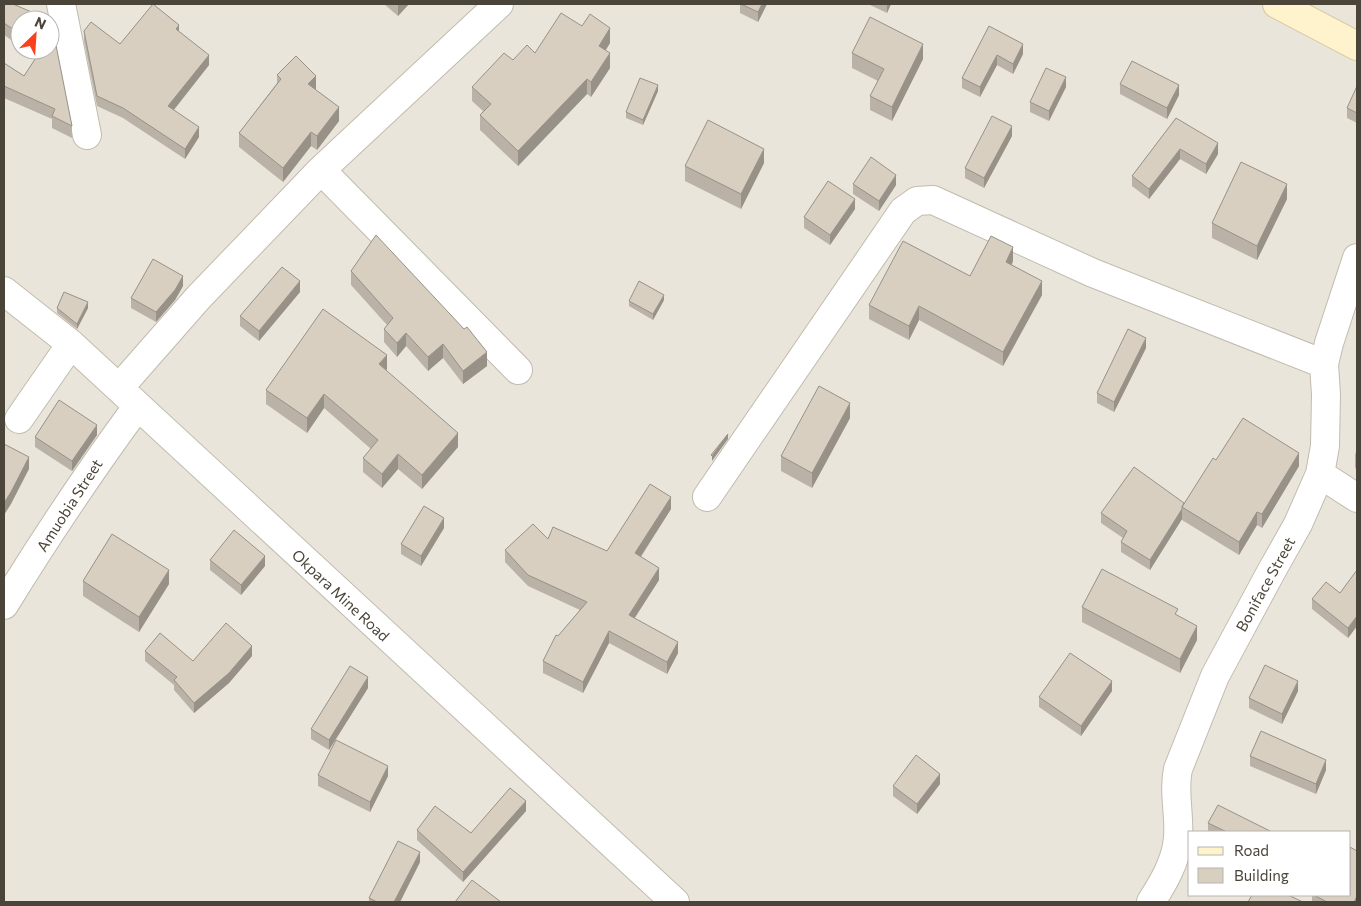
<svg xmlns="http://www.w3.org/2000/svg" width="1361" height="906" viewBox="0 0 1361 906" font-family="Commissioner,sans-serif">
<rect width="100%" height="100%" fill="#f6f3ec"/>
<path fill="#eae5da" fill-rule="evenodd" d="M4,4H1357V902H4ZM20,20H50V50H20ZM1190,832H1350V895H1190Z"/>
<g fill="none" stroke-linecap="round" stroke-linejoin="round">
<g stroke="#c2bbae" stroke-width="30">
<path id="minor" d="M61,4L87,135
M321,170L518,370
M4,291L71,344L675,902
M119,388L198,298L321,170L499,4
M19,419L71,344
M1320,474L1357,498
M707,497L903,211L917,201L933,200L1093,273L1324,364
M4,605C46,537 90,471 137,407
M1151,902C1163,883 1176,862 1178,838C1180,815 1173,792 1178,769L1215,676L1271,572L1298,524L1320,474L1325,446L1326,395L1324,364L1329,343L1357,258"/>
</g>
<g stroke="#d6c79b" stroke-width="30">
<path id="secondary" d="M1277,4L1357,46"/>
</g>
<use href="#minor" stroke="#fff" stroke-width="28"/>
<use href="#secondary" stroke="#fff3cd" stroke-width="28"/>
</g>
<path fill="#bab2a6" d="M4,4L20,20V46L4,35Z
M384,4H409L398,16Z
M740,4H767L758,22L740,13Z
M868,4H891L887,13Z
M582,26L610,43L606,50L610,68L591,97L587,94L518,166L480,130V115L483,111L472,101V87L513,60L535,53Z
M989,26L1023,54L1013,74L997,65L980,97L962,88V78Z
M84,31L120,44L179,32L209,65L174,110L199,137L185,159L123,118L97,106L84,41Z
M26,50H50L72,126V138L52,128V119L4,98V63L24,76L37,57Z
M852,53L923,59L892,121L870,110V96L878,81L852,68Z
M277,75L316,90L339,121L317,150L311,146L283,182L239,147V133L277,83Z
M1120,84L1179,95L1167,119L1120,94Z
M1357,86V123L1347,118V108Z
M1066,87L1049,121L1030,112V102Z
M658,91L643,125L626,118V112Z
M1176,118L1218,154L1206,174L1180,159L1149,199L1132,186V176Z
M1012,136L984,188L965,178V168Z
M764,163L741,209L685,181V166Z
M853,184L896,185L879,211L853,194Z
M1287,199L1257,260L1212,238V223Z
M855,209L830,245L804,228V217Z
M1013,261L1012,265L1042,295L1003,366L919,320L909,340L869,319V305L970,276Z
M351,271L487,366L463,384L443,358L428,371L406,346L397,357L384,342V329L387,325L351,285Z
M183,286L175,300L156,322L131,308V298Z
M300,292L259,341L240,326V316Z
M664,300L653,320L629,306V301Z
M57,308H88L77,329L57,313Z
M1146,348L1114,412L1097,403V393Z
M387,369L386,371L458,447L422,489L398,469L382,488L363,472V458L371,449L324,408L307,433L266,404V390Z
M850,418L812,488L781,471V456Z
M97,435L72,471L35,447V437Z
M1357,450V469L1355,468V454Z
M1216,460L1299,466L1262,528L1257,525L1239,555L1182,520V519L1150,570L1121,552V542L1123,538L1101,523V513L1184,503Z
M671,509L641,557L659,580L634,618L678,653L667,674L609,643L583,693L543,673V661L558,636L580,610L528,586L505,562V550L548,539L607,551Z
M444,528L421,566L401,554V544Z
M210,560L265,566L241,595L210,570Z
M1357,570V626L1348,638L1312,609V599L1340,593Z
M83,581L169,584L139,632L83,596Z
M1082,607L1178,616L1197,640L1180,673L1082,622Z
M145,651L193,661L252,656L229,683L194,713L174,690V685L145,661Z
M368,688L329,750L311,739V729Z
M1112,691L1081,736L1039,707V697Z
M1298,691L1282,724L1249,708V698Z
M1250,756L1326,770L1316,794L1250,766Z
M318,775L388,776L370,812L318,786Z
M940,784L917,814L893,796V786Z
M526,811L463,882L417,840V830L471,833Z
M1208,823L1272,832H1208Z
M420,862L400,902H369V898Z
M1312,895H1350L1357,902H1312Z"/>
<path fill="#979187" d="M398,4H409L398,16Z
M762,4H767L758,22V12Z
M887,4H891L887,13Z
M179,25V35L176,29Z
M610,28V43L599,60V46Z
M923,44V59L892,121V107Z
M1023,44V54L1013,74V64Z
M610,53V68L591,97V82Z
M209,55V65L168,117V106Z
M997,55V65L980,97V87Z
M316,76V90L308,84Z
M1066,77V87L1049,121V111Z
M587,79V94L518,166V151Z
M658,85V91L643,125V120Z
M1179,85V95L1167,119V108Z
M339,107V121L317,150V136Z
M1012,126V136L984,188V178Z
M199,127V137L185,159V149Z
M311,132V146L283,182V168Z
M1218,143V154L1206,174V164Z
M764,149V163L741,209V194Z
M1180,149V159L1149,199V189Z
M896,175V185L879,211V201Z
M1287,184V199L1257,260V246Z
M855,199V209L830,245V235Z
M1013,247V261L1006,276V262Z
M183,276V286L175,300L156,322V312Z
M300,281V292L259,341V331Z
M1042,281V295L1003,366V352Z
M664,295V300L653,320V314Z
M88,302V308L77,329V324Z
M919,306V320L909,340V326Z
M406,333V346L397,357V343Z
M1146,338V348L1114,412V402Z
M443,344V358L428,371V357Z
M487,352V366L463,384V371Z
M387,355V369L379,379V364Z
M324,394V408L307,433V418Z
M850,403V418L812,488V473Z
M97,425V435L72,471V461Z
M458,433V447L422,489V475Z
M728,434V439L712,461V456Z
M1299,453V466L1262,528V514Z
M398,454V469L382,488V474Z
M29,457V469L11,504L4,515V503Z
M671,497V509L635,565V553Z
M1182,509V519L1150,570V560Z
M1257,512V525L1239,555V542Z
M444,518V528L421,566V556Z
M265,556V566L241,595V585Z
M659,568V580L629,627V615Z
M169,570V584L139,632V617Z
M1357,616V626L1348,638V628Z
M1197,626V640L1180,673V659Z
M609,631V643L583,693V682Z
M678,642V653L667,674V662Z
M252,646V656L229,683L194,713V703Z
M368,677V688L329,750V740Z
M1112,681V691L1081,736V726Z
M1298,681V691L1282,724V714Z
M1326,760V770L1316,794V784Z
M388,766V776L370,812V802Z
M940,774V784L917,814V804Z
M526,801V811L463,882V872Z
M420,852V862L400,902H394Z
M1357,896V902H1354Z"/>
<path fill="#d8cfc1" stroke="#979187" d="M4,4H13L50,20H20V34L4,23Z
M153,4L179,25L176,29L209,55L168,106L199,127L185,149L123,108L97,96L84,31L91,22L120,44Z
M741,4H762L758,12Z
M561,13L582,26L590,14L610,28L599,46L610,53L591,82L587,79L518,151L480,115L491,104L472,87L504,53L513,60L527,45L535,53Z
M870,17L923,44L892,107L870,96L884,69L852,53Z
M50,20H51L72,126L52,116L55,109L4,86V63L24,76L41,50H50Z
M989,26L1023,44L1013,64L997,55L980,87L962,78Z
M296,56L316,76L308,84L339,107L317,136L311,132L283,168L239,133L281,79L277,75Z
M1132,61L1179,85L1167,108L1120,84Z
M1046,68L1066,77L1049,111L1030,102Z
M640,78L658,85L643,120L626,112Z
M1357,86V113L1347,108Z
M992,116L1012,126L984,178L965,168Z
M1176,118L1218,143L1206,164L1180,149L1149,189L1132,176Z
M708,120L764,149L741,194L685,166Z
M871,157L896,175L879,201L853,184Z
M1241,162L1287,184L1257,246L1212,223Z
M828,181L855,199L830,235L804,217Z
M376,235L464,329L467,327L487,352L463,371L443,344L428,357L406,333L397,343L384,329L393,318L351,271Z
M991,236L1013,247L1006,262L1042,281L1003,352L919,306L909,326L869,305L903,241L970,276Z
M153,259L183,276L175,290L156,312L131,298Z
M282,267L300,281L259,331L240,316Z
M639,281L664,295L653,314L629,301Z
M64,292L88,302L77,324L57,308Z
M323,309L387,355L379,364L458,433L422,475L398,454L382,474L363,458L378,440L324,394L307,418L266,390Z
M1128,329L1146,338L1114,402L1097,393Z
M819,386L850,403L812,473L781,456Z
M59,400L97,425L72,461L35,437Z
M1243,418L1299,453L1262,514L1257,512L1239,542L1182,507L1213,458L1216,460Z
M728,434L712,456L711,455Z
M4,444L29,457L11,492L4,503Z
M1134,467L1184,503L1182,507V509L1150,560L1121,542L1127,531L1101,513Z
M650,484L671,497L635,553L659,568L629,615L678,642L667,662L609,631L583,682L543,661L556,635L558,636L587,602L528,575L505,550L533,524L548,539L553,527L607,551Z
M424,506L444,518L421,556L401,544Z
M234,530L265,556L241,585L210,560Z
M112,534L169,570L139,617L83,581Z
M1102,569L1178,609L1175,614L1197,626L1180,659L1082,607Z
M1357,570V616L1348,628L1312,599L1326,582L1340,593Z
M226,623L252,646L229,673L194,703L174,680L177,677L145,651L160,633L193,661Z
M1070,653L1112,681L1081,726L1039,697Z
M1265,665L1298,681L1282,714L1249,698Z
M350,666L368,677L329,740L311,729Z
M1261,731L1326,760L1316,784L1250,756Z
M336,740L388,766L370,802L318,775Z
M916,755L940,774L917,804L893,786Z
M510,788L526,801L463,872L417,830L435,806L471,833Z
M1218,805L1272,832H1227L1208,823Z
M398,841L420,852L394,902H377L369,898Z
M1350,847L1357,851V896L1354,902H1327L1314,895H1350Z
M472,880L501,902H455Z
M1252,895H1288L1303,902H1248Z"/>
<g text-anchor="middle" dominant-baseline="central" stroke-width="4" stroke-linejoin="round" paint-order="stroke">
<g font-size="15" fill="#4b4439" stroke="#fff">
<text transform="translate(69 505) rotate(-57)">Amuobia Street</text>
<text transform="translate(1265 584) rotate(-61)">Boniface Street</text>
<text transform="translate(341 595) rotate(43)">Okpara Mine Road</text>
</g>
</g>
<rect width="1361" height="906" fill="none" stroke="#4b4439" stroke-width="10"/>
<rect x="1188" y="831" width="162" height="65" fill="#ffffff" stroke="#b7b4b0"/>
<rect x="1198" y="847" width="25" height="8" fill="#fff3cd" stroke="#b7b4b0"/>
<text x="1234" y="856" font-size="15" fill="#4b4439">Road</text>
<rect x="1198" y="868" width="25" height="15" fill="#d8cfc1" stroke="#b7b4b0"/>
<text x="1234" y="881" font-size="15" fill="#4b4439">Building</text>
<g transform="translate(35 35) rotate(25)"><circle r="24" fill="#ffffff" stroke="#b7b4b0"/>
<path d="M0-4L9 19L0 12L-9 19Z" fill="#fc3f1d"/>
<text y="-8" font-size="14" font-weight="bold" text-anchor="middle" fill="#4b4439">N</text>
</g>
</svg>
